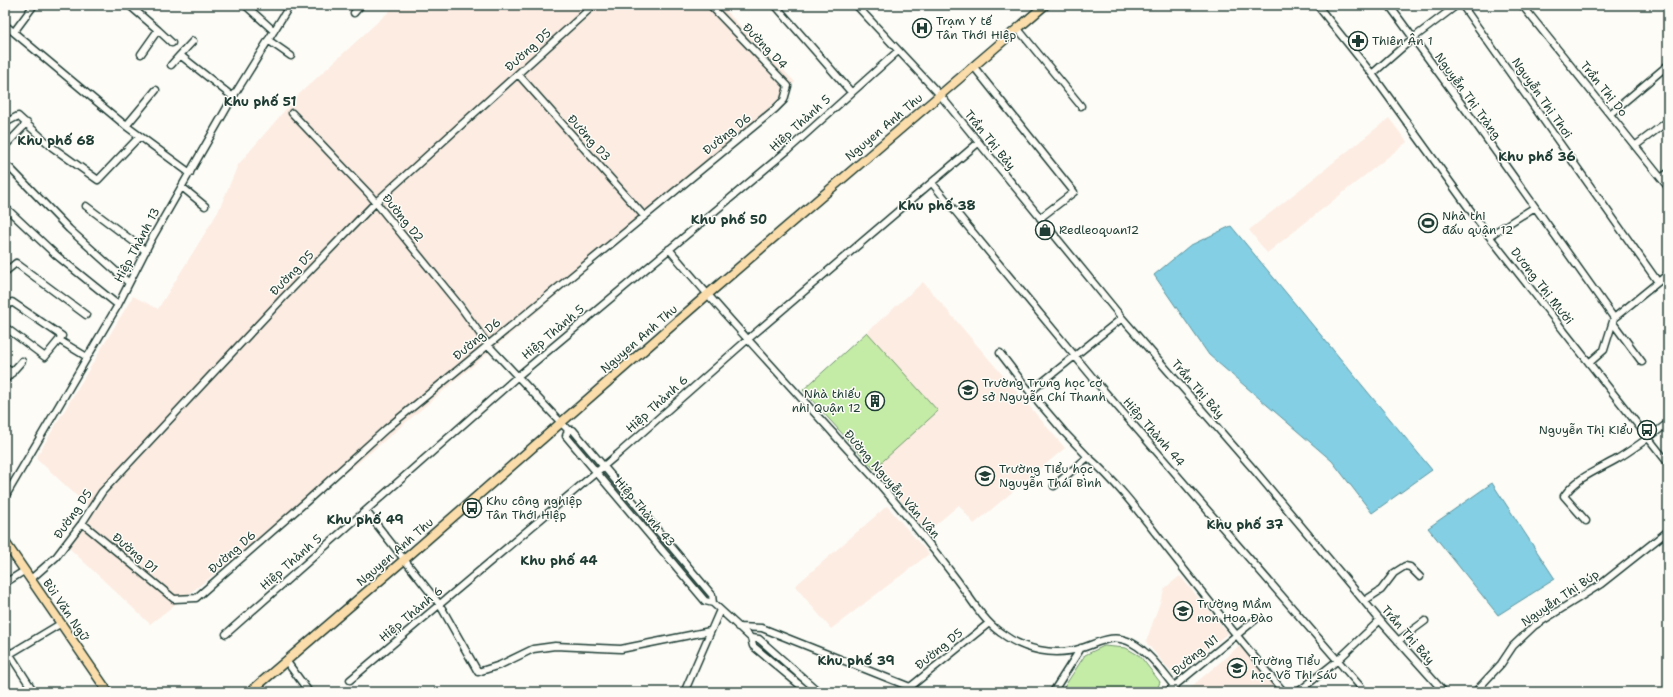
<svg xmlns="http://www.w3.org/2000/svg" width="1673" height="697" viewBox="0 0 1673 697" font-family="'Shantell Sans',sans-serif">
<rect width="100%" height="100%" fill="#fdfcf7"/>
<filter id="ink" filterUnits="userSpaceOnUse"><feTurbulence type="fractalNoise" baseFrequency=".025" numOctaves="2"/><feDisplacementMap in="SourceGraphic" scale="8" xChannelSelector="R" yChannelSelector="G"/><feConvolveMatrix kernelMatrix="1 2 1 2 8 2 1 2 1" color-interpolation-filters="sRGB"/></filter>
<g filter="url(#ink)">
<path fill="#fdece2" d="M396,5H720L795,82L720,157L358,463L150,624L67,546L93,511L36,458L133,296L158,309L218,212L238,165L297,96Z
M1389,118L1407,142L1267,253L1249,230Z
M923,282L1065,448L974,524L959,505L927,532L874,469L938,411L867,332Z
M887,506L929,554L831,629L795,586Z
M1180,576L1228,633L1174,676L1146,642L1165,588Z
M1238,647H1243L1278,688V692H1185Z"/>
<path fill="#c4eca7" stroke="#72946e" d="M867,332L938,411L874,469L803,390Z
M1104,646L1126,648L1140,656L1160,682L1158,687L1153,692H1061L1085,655Z"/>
<path fill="#84cfe4" stroke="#5c959e" d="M1231,226L1432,470L1372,513L1332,461L1209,355L1154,275L1189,246Z
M1492,483L1555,579L1498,615L1428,528Z"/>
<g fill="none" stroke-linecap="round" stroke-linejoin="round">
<g stroke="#1f3d34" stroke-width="9">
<path id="minor" d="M129,5L158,30L141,54
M245,5L274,31
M775,5L851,92
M856,5L940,95L1122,318L1255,471L1384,625L1444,692
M1317,5L1372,74L1489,236L1668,463
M1389,5L1471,117L1614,318
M1462,5L1658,282
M1522,5L1668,187
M354,13L361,5
M5,25L126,126L190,173
M1018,29L1081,106
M158,30L172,43
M14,32L34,5
M268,40L291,56
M193,41L180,55L233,97
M171,65L180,55
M974,67L1074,192L1040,218
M518,74L644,216
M1372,74L1412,39L1457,5
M292,113L369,194L460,306L488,345L568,430H573L712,595L713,603
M1610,114L1668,65
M5,123L18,116L52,147L98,180L139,137
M126,126L156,90
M5,146L27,123
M1635,146L1668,121
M10,168L69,229L129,283
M1661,178L1668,173
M932,183L1098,384L1365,692
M182,187L205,206
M86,206L146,251
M5,207L56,255L118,305
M1489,236L1535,207
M669,249C721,312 777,371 832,432C848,451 866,468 882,487C907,516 931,546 954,576C969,595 981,619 1001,633C1024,650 1054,657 1082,648C1100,642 1113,633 1132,643C1149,652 1162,671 1174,686
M5,272L16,263L86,315
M5,307L12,302L62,336L59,340L87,357
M1613,323L1642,362
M5,327L45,357L59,340
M1000,353L1030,392L1122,318
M1589,363L1604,350L1614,318L1668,274
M5,367L12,373
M5,380L22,361
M1030,392L1064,432L1088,457
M568,430L566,436L705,601L713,603L751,638L753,646L808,692
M1054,486L1088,457C1120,485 1145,520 1171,553C1208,600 1245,647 1284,692
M5,497L118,305L151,240L233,97L290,5
M366,511L440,605L478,672L500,665L533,649L555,646L621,649L710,631
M1586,521L1564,496C1577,477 1598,470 1617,459C1635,448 1651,436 1668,423
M82,523L174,599L196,598L308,500L386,429L775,109L784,100L788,86L710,5
M31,579L56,557L82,523L102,492L283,298L376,202L594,5
M5,583L24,571
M1364,601L1381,590L1394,573L1405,566L1410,567L1420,577
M738,627L762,628L910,687
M226,634L518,376L788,150L898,51
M751,638L759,639L819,692
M1398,641L1425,621
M5,647L34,692
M5,657L60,624
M287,662L309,692
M350,680L618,454L747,340L978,143
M688,692L686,688L720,610
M904,692L989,623
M1053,692L1081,648
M1167,692L1255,620
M1298,692L1338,660L1380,620
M1475,692L1501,664L1513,646L1534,626L1601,584L1668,531"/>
</g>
<g stroke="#1f3d34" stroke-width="11">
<path id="major" d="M5,542L108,692
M250,692L405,559L707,295L1045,5"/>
</g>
<use href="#minor" stroke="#fdfcf7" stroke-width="6"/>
<use href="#major" stroke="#fbddab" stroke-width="8"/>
</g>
</g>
<defs>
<g id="hospital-ring" transform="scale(1)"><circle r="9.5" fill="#fdfcf7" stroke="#1f3d34" stroke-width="1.5"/><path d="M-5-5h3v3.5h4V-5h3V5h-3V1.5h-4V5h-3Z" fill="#1f3d34"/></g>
<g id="pharmacy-ring" transform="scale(1)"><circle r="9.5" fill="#fdfcf7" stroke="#1f3d34" stroke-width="1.5"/><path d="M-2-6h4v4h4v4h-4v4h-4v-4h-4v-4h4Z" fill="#1f3d34"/></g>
<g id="stadium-ring" transform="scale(1)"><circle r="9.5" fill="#fdfcf7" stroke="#1f3d34" stroke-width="1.5"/><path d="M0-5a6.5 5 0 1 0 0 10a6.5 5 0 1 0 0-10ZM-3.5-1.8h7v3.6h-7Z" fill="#1f3d34"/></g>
<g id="shop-ring" transform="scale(1)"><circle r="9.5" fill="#fdfcf7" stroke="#1f3d34" stroke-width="1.5"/><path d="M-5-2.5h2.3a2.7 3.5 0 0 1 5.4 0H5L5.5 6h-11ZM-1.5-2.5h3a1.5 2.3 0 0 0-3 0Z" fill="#1f3d34"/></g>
<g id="school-ring" transform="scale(1)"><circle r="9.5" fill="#fdfcf7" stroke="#1f3d34" stroke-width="1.5"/><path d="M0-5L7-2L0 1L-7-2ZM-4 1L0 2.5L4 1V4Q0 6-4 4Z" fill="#1f3d34"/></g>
<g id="building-ring" transform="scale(1)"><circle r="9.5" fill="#fdfcf7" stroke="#1f3d34" stroke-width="1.5"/><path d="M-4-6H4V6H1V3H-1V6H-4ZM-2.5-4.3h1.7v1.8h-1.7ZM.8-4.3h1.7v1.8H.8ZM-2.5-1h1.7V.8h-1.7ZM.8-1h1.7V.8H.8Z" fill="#1f3d34"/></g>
<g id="bus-ring" transform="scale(1)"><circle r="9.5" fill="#fdfcf7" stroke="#1f3d34" stroke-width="1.5"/><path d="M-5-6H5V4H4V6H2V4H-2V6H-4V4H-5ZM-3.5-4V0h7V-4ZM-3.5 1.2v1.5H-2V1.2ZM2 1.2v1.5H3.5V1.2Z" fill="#1f3d34"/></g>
</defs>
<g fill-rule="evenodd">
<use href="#hospital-ring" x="922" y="28"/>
<use href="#pharmacy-ring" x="1358" y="41"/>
<use href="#stadium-ring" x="1428" y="223"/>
<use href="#shop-ring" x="1045" y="230"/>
<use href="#school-ring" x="968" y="390"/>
<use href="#building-ring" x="875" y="401"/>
<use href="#bus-ring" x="1647" y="430"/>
<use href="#school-ring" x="985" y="476"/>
<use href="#bus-ring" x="472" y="508"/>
<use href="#school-ring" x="1183" y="611"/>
<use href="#school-ring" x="1237" y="668"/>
</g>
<g text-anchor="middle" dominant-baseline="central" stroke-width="3" stroke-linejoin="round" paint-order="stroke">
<g font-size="12" fill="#1f3d34" stroke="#fdfcf7" text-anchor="start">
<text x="936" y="21">Trạm Y tế<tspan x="936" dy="14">Tân Thới Hiệp</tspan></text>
<text x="1372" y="41">Thiên Ân 1</text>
<text x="1442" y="216">Nhà thi<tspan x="1442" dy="14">đấu quận 12</tspan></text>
<text x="1059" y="230">Redleoquan12</text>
<text x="982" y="383">Trường Trung học cơ<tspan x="982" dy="14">sở Nguyễn Chí Thanh</tspan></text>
<text x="861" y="394" text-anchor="end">Nhà thiếu<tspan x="861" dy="14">nhi Quận 12</tspan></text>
<text x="1633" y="430" text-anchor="end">Nguyễn Thị Kiểu</text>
<text x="999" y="469">Trường Tiểu học<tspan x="999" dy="14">Nguyễn Thái Bình</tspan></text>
<text x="486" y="501">Khu công nghiệp<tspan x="486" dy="14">Tân Thới Hiệp</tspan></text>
<text x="1197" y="604">Trường Mầm<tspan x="1197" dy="14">non Hoa Đào</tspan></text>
<text x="1251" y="661">Trường Tiểu<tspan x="1251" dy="14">học Võ Thị Sáu</tspan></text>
</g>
<g font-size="12" fill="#1f3d34" stroke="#fdfcf7">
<text transform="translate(765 46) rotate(46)">Đường D4</text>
<text transform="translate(528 50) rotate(-42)">Đường D5</text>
<text transform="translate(1604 89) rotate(51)">Trần Thị Do</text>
<text transform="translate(1468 96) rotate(54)">Nguyễn Thị Tràng</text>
<text transform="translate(1542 98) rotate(55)">Nguyễn Thị Thơi</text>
<text transform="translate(800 123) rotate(-42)">Hiệp Thành 5</text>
<text transform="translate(884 127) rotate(-40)">Nguyen Anh Thu</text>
<text transform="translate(727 134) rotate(-39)">Đường D6</text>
<text transform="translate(589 138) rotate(48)">Đường D3</text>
<text transform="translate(990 140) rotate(51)">Trần Thị Bảy</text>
<text transform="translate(403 218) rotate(51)">Đường D2</text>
<text transform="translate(137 245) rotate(-62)">Hiệp Thành 13</text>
<text transform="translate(292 273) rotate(-46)">Đường D5</text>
<text transform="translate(1542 286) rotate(52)">Dương Thị Mười</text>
<text transform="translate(553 332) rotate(-40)">Hiệp Thành 5</text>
<text transform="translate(477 339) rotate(-40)">Đường D6</text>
<text transform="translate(639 339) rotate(-41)">Nguyen Anh Thu</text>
<text transform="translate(1198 389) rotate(49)">Trần Thị Bảy</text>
<text transform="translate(657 404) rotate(-42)">Hiệp Thành 6</text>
<text transform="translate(1154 432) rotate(49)">Hiệp Thành 44</text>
<text transform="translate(892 484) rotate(49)">Đường Nguyễn Văn Vân</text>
<text transform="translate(645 512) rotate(50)">Hiệp Thành 43</text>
<text transform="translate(73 514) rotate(-55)">Đường D5</text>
<text transform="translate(232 552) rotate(-41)">Đường D6</text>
<text transform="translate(395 552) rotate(-41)">Nguyen Anh Thu</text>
<text transform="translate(135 553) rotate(40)">Đường D1</text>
<text transform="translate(291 562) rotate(-41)">Hiệp Thành 5</text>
<text transform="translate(1560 598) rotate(-34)">Nguyễn Thị Búp</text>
<text transform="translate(66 610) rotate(56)">Bùi Văn Ngữ</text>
<text transform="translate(411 614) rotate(-40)">Hiệp Thành 6</text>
<text transform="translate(1408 635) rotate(49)">Trần Thị Bảy</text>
<text transform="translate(939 649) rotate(-39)">Đường D5</text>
<text transform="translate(1195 655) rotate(-39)">Đường N1</text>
</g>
<g font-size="13" font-weight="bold" fill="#1f3d34" stroke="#fdfcf7">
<text x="260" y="101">Khu phố 51</text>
<text x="56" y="140">Khu phố 68</text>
<text x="1537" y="156">Khu phố 36</text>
<text x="937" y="205">Khu phố 38</text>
<text x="729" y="219">Khu phố 50</text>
<text x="365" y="519">Khu phố 49</text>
<text x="1245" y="524">Khu phố 37</text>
<text x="559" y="560">Khu phố 44</text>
<text x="856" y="660">Khu phố 39</text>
</g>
</g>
<rect width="1673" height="697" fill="none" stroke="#fdfcf7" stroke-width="20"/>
<rect x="10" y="10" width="1653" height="677" fill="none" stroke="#1f3d34" stroke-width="1.5" filter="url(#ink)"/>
</svg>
